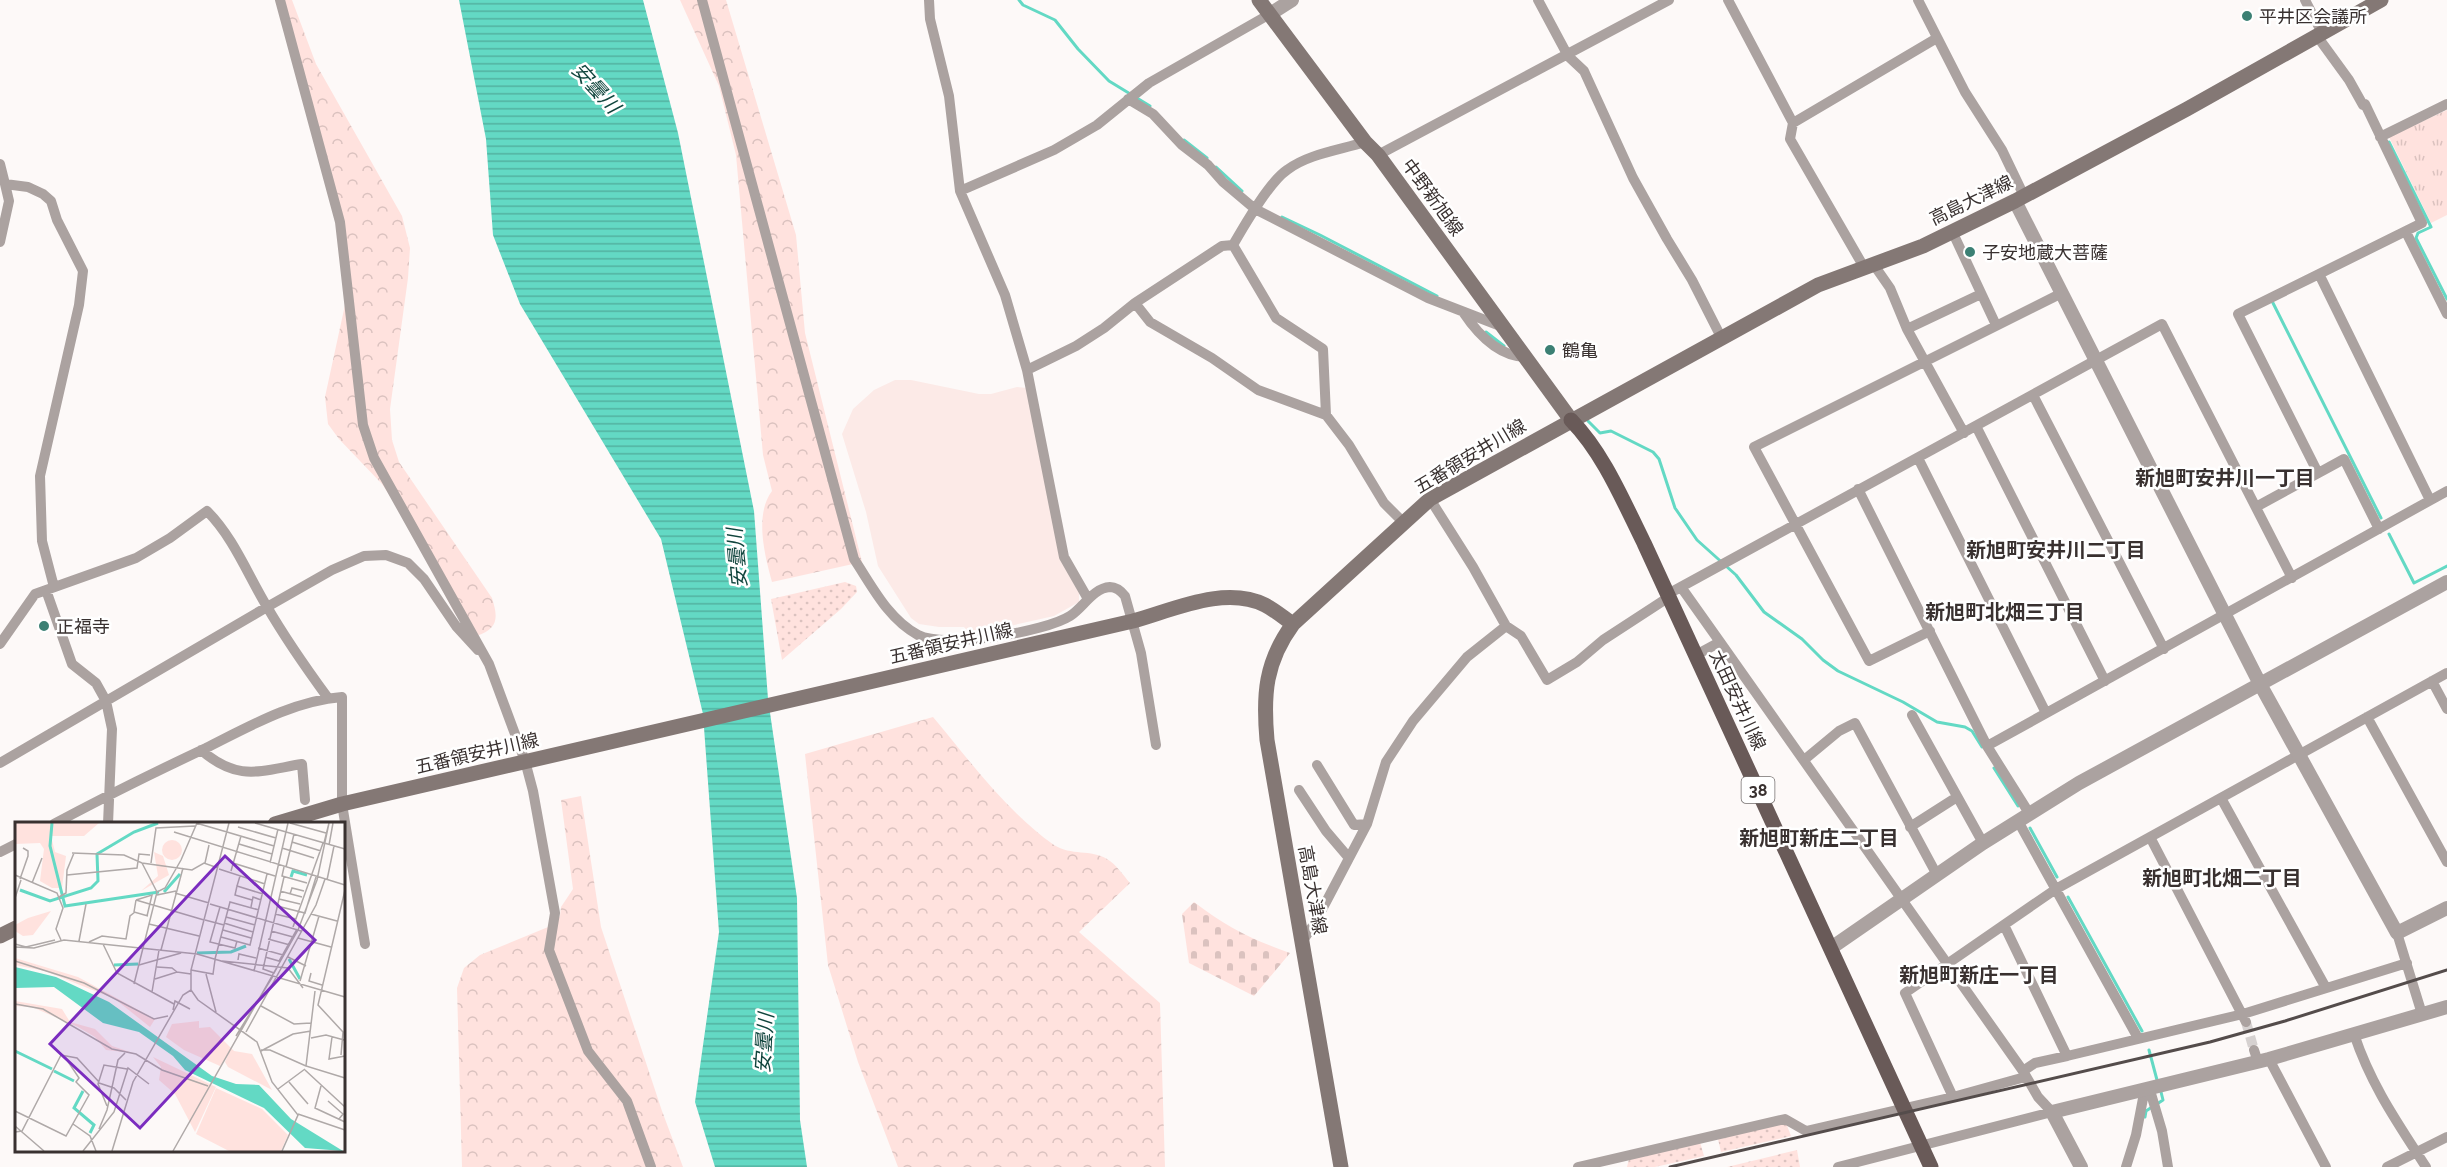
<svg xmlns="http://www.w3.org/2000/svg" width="2447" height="1167" viewBox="0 0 2447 1167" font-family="Raleway,'Noto Sans JP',sans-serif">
<defs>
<pattern id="grass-dots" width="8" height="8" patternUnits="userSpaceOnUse" patternTransform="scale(1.5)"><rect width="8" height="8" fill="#ffe2de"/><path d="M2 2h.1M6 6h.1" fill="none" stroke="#dbc2bf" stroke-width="1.8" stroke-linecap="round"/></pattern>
<pattern id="forest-crowns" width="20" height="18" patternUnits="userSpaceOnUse" patternTransform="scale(1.5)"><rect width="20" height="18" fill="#ffe2de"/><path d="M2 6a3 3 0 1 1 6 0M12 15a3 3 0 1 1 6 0" fill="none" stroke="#dbc2bf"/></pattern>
<pattern id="cemetery-stones" width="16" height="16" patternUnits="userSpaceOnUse" patternTransform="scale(1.5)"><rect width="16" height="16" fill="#ffe2de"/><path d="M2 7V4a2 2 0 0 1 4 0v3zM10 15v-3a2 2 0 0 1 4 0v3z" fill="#dbc2bf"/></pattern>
<pattern id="park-tufts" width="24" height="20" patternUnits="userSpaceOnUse" patternTransform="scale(1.5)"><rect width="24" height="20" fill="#ffe2de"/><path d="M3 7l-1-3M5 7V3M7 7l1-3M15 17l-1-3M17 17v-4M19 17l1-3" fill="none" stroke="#dbc2bf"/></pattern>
<pattern id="water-rules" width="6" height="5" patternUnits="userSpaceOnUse" patternTransform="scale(1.5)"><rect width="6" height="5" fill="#63d9c4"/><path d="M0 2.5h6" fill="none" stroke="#53b1a0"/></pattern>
</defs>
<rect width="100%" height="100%" fill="#fdf9f8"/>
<path fill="#fceae7" d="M895,380H911L979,394H991L1017,387L1027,388L1062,562L1079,593V602L1054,616L970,635L964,627H939L919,624L911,618L878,566L866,512L842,434L853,409L874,390Z"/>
<path fill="url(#grass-dots)" d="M845,582L856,586L857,592L841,609L782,660L771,599Z
M1786,1123L1791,1136L1721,1152L1718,1139Z
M1700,1142L1704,1156L1655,1167H1627L1629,1159Z
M1797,1150L1800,1167H1727Z"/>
<path fill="url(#forest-crowns)" d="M281,0H292L316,64L402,216L410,248L408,278L390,409L392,440L399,462L492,598C498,617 499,629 476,636L466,629L454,612L399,509L382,484L339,439L328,424L325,397L348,291L347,263Z
M680,0H726L796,235L805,333L862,562L772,582C765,556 754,515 772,491L763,455L736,155L719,86Z
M933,717C970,761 1006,811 1054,845C1071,856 1091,849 1107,859C1116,864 1123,875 1130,883L1079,932L1160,1003L1165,1167H898L858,1062L828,965L805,754Z
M581,796L601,927L662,1111L683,1167H462L457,988L464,968L480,955L553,925L560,916L561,907L573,889L561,800Z"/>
<path fill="url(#cemetery-stones)" d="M1194,902C1227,927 1250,939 1290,953L1254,996L1189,963L1182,914Z"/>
<path fill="url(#park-tufts)" d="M2447,110V215L2431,223L2389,137Z"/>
<path fill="url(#water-rules)" d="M459,0H643L678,133L754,511L768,699L797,898L800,1120L807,1167H715L695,1102L719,932L703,714L661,539L520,304L493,235L486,139Z"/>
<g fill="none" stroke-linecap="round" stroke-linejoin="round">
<path stroke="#63d9c4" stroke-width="3" d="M1019,0L1023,5L1055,20L1078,49L1109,81L1150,106
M1184,140L1207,158
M2389,142L2431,227L2418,233L2416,238L2447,299
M1216,167L1242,191
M1282,217L1320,235L1437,296
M2273,303L2381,518
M1486,332L1504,346
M1588,421L1600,433L1611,431L1653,452L1659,459L1675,508L1697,540L1736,575L1764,612L1802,639L1823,660L1838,671L1903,702L1937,722L1965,727L1972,731L1982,747
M2389,534L2414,583L2447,566
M1994,768L2018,806
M2030,828L2057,877
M2068,897L2142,1031
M2149,1050L2157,1080
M2157,1104L2163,1100L2161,1092
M2145,1117L2146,1111L2152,1107"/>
<path stroke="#d6d1d0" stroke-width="10" stroke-dasharray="10 5" stroke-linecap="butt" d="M2246,1022L2254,1050"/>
<path stroke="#aba2a0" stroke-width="10" d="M280,0L340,222L363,425L374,458L489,664L525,761L533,791L555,913L549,950L588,1051L627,1101L651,1167
M702,0L854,559C872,586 888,619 918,635C944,649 1045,632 1070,616C1083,608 1093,588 1110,587C1117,587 1121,591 1125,596L1141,653L1156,745
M929,0L930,19L949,96L960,191L1005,295L1027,370L1064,557L1088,599
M1538,0L1568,56L1584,71L1633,178L1667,239L1692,280L1721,337
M1728,0L1793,123L1790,139L1865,269
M1918,0L1965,92L2002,150L2024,196
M2305,0L2322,33
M2317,36L2349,80L2363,105L2365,104L2422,223L2319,274L2430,500
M1128,99L1153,114L1182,145L1208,165L1223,182L1255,209L1428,298L1503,327
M1793,123L1937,38
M2380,137L2447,104
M1378,155L1669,0
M0,164L5,184L28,187L43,194L51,201L57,220L83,271L79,305L40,476L42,541L54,587
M960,191L1054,150L1097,125L1149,83L1270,14
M1952,231L1996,325
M2406,232L2447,314
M0,242L9,201L5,184
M1233,245L1276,318L1323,349L1326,415
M1874,265L1890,288L1907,329L1964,433
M1135,303L1150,322L1212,358L1258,390L1326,415L1349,445L1384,503L1403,522
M1463,312C1477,333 1498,356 1525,357
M1907,329L1981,294
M1027,370L1076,346L1104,328L1135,303L1222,246L1233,245C1244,226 1269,182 1287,170C1308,154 1340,150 1365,142
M2033,395L2164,649
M1976,426L2105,681
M1918,458L2046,713
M2318,473L2238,314L2319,274
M1858,489L1987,746L2447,491
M1430,499L1473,567L1506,626L1521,636L1547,680L1577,662L1603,640L1669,597
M2256,507L2344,459L2379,529
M1681,587L1720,642
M46,590L72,664L96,683L106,701L112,729L108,824
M1668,594L2162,324L2292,578
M1930,631L1869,661L1754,447L2062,293
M0,644L35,594L136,558L170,538L207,511C233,537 247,573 266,605C285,638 306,668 328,698
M1696,655L1720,642L2023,1071L2038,1097L2052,1112
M2432,681L2447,709
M1912,715L1983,843
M2367,717L2447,862
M1987,746L2029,813
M201,750C238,782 259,771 302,764L305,800
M1804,760L1839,731L1855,723L1937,875
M0,763L267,607L332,570L364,556L386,555L408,563L424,579L456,626L478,650
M1317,765L1354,825L1367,824
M1299,790L1326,831L1349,858
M2221,798L2326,988
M2018,821L2138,1038
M54,824C104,797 155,772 206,748C250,726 293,701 342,697V804L365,944
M1910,827L1957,797
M2150,837L2246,1022
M0,852L16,844
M2004,925L2067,1056L2243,1014L2407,963
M2397,933L2422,1014
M1302,942L1316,921L1367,824L1386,762L1413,721L1467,657L1506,626
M2354,1034C2371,1085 2397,1122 2426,1167
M2254,1050L2258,1062
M2269,1059L2326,1167
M2023,1071L2035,1063L2067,1056
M2025,1077L1953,1097L1905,993L2056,889L2447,673
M2149,1087L2162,1131L2168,1167
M1578,1167L1785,1119L1806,1131L1953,1097
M1838,1167L2052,1112
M2126,1167L2136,1135L2145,1088
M2387,1167L2447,1137"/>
<path stroke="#aba2a0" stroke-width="14" d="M1270,14L1292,0
M2015,201L2260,684L2397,933L2447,908
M1831,948L1983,843L2079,783L2447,582
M2081,1167L2052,1112L2269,1059L2447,1007"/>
<path stroke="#847875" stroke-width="15" d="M1259,0L1365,142L1378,155L1571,420
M275,824L342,804L1133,621C1173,610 1225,585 1265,605C1275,610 1284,618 1293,624
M0,936L16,928
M1341,1167L1267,740C1263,695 1265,662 1293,624L1430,499L1818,285L1923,246L2015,201L2187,109L2381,0"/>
<path stroke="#695a58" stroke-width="15" d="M1571,420C1604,454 1623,501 1644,543L1931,1167"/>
<path stroke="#544c4b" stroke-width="3" d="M1670,1167L2210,1042L2285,1021L2447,970"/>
</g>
<g fill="#3c8074" stroke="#fff" stroke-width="2">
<circle cx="2247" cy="16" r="6"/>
<circle cx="1970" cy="252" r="6"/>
<circle cx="1550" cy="350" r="6"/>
<circle cx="44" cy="626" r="6"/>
</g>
<g text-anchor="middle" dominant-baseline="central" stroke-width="5" stroke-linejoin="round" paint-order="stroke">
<rect fill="#fff" stroke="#746f6e" stroke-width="1.5" x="1741.5" y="777" width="33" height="26" rx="4.5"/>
<g font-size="16" font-weight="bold" fill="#393130">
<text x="1758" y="790">38</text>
</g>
<g font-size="18" fill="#393130" stroke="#fff" text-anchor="start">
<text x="2259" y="16">平井区会議所</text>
<text x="1982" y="252">子安地蔵大菩薩</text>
<text x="1562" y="350">鶴亀</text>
<text x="56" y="626">正福寺</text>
</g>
<g font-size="18" fill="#393130" stroke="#fff">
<text transform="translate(1433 197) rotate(54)">中野新旭線</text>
<text transform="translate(1971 200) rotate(-26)">高島大津線</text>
<text transform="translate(1470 456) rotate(-31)">五番領安井川線</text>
<text transform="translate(951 643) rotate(-13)">五番領安井川線</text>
<text transform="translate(1738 700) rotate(65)">太田安井川線</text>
<text transform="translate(477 753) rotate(-13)">五番領安井川線</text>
<text transform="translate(1313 890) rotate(80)">高島大津線</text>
</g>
<g font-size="20" font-style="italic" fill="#10453d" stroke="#fff">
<text transform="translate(596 88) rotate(48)">安曇川</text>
<text transform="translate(737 558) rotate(-95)">安曇川</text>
<text transform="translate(764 1043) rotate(-86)">安曇川</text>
</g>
<g font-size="20" font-weight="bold" fill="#393130" stroke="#fff">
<text x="2225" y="478">新旭町安井川一丁目</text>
<text x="2056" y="550">新旭町安井川二丁目</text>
<text x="2005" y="612">新旭町北畑三丁目</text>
<text x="1819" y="838">新旭町新庄二丁目</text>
<text x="2222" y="878">新旭町北畑二丁目</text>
<text x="1979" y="975">新旭町新庄一丁目</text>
</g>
</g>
<g transform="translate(15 822)">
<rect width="330" height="330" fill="#fdf9f8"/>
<path d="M0,1H84L69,14H36L40,30L51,34L47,66H37L25,59L29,27L25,21L0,22ZM139,30L148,34L154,53L126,69L143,54ZM36,89L18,113L8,114L0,109V103L13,96ZM0,136L63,155L140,197L135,205L100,177L30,149L0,143ZM0,179L47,187L55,200L80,207L97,224L118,231L91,228L80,215L63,205L17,185L0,184ZM184,199V206L195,205L219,229L237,232L257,268L213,245L210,240L213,233L205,244L169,228L151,215L157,202ZM138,235L201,265L180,310L160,272L144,258L146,245Z" fill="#ffe2de"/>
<path d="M147 28a10 10 0 1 1 20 0a10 10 0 1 1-20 0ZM201,266L247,287L273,313L266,329H214L181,312Z" fill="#ffe2de"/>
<path d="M0,145L41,155L94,180L197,254L221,262L244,263L276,297L328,329L290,326L249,286L170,248L158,234L124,210L88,201L39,165L0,166Z" fill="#63d9c4"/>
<path fill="none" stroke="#63d9c4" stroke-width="3" d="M37,1L35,24L50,84L144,70M276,55L278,49L292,53M5,68L35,79L76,66L83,59L82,32L119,10L143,1M149,70L165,52M182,131L216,130L231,124M274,137L285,157M99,143L123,142M0,229L37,247M39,249L59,259M68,269L59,286L79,303L75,311"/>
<path fill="none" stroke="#afa9a8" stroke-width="1.5" d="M181,1L212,10M214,1L176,148V168L183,178L242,220L257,260L283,293L267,329M240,1L330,27M275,1L311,11M223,5L261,16M159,10L330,63M212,10L259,24M277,20L306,29M309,21L314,1M224,22L257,32M314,23L318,1M267,26L299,36M57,31L109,33L127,41L177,48L189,41L203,46M127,41L142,70M136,41L141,6L180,4M190,41L194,23M218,41L260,54M255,41L263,7M269,45L267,54L292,61M271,45L279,12M204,47L250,62M216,49L226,14M0,53L42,71L48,86L41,107L46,118M52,53L122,46L124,32L135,33M225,54L222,64L248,72M5,57L13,34V29L8,26M312,58L319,24M17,61L27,36M222,64L220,73L237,78M265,69L287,75M160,71L194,81M275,72L277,66L289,69M142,73L161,69M44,75L51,71L52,48L59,31M0,76L6,58M264,77L285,82M121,78L189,98M121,78L137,73L132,94M121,78L119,90L133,94M195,82L286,109M262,84L290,91L301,55M205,85L195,120L220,126L222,119M236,85L238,75L246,78M260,92L281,97M296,92L322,99M211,95L240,103M190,98L209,103M209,101L238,110M134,102L184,114M278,105L308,21M208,108L236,116M256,109L278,115M206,115L235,123L252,52M283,116L316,125M253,117L275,123M64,119L71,82M74,120L87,114L111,117L115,94L120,90M0,122L11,125L40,118M88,122L102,151L159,182M0,125L19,126L49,118L182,132L330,175M243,126L268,133M146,128L168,46M250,135L264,139L282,107M273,135L291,144M200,137L215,80L244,88M223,138L224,132L241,136M0,139L69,161L139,197L153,194M207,139L273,146L288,166M124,143L166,131M263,144L259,151L248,147L269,55M142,145L157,146L162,150M176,148L198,152L200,138M239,149L273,1M296,151L294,159L307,163M191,152L201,190M140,157L162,150L176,152M285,159L304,94M119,162L142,70L150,66L166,38L182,1M300,169L291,244L330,256M137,170L144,128M0,182L28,187L97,227L121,232L147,248L193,264M246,184L279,202L296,201M158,188L160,179L175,187M231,210L301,83L310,57M221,214L258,154M317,215L314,237L330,234M296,216L311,213L329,218M246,228H255L291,244M246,229L278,212L296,209M326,233L328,210L303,183L330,68M290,248L330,285M274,260L293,282M84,261L99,266L111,278M306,264L300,286L330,300M263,267L290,247M313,279L328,292L324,297M92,284L83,262L89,243L112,247M0,289L51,314L74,273L61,260L64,256L50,235M283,292L330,308M58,302L75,314L81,329M0,304L29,329M84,307L92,288L103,238L110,231M0,310L7,309L46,233L62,236L84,260M68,329L99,290L113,246L134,262M97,329L118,260L168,173L176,168M158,329L283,108L302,58L314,1"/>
<path fill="#7b2cbf" fill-opacity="0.15" stroke="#7b2cbf" stroke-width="3" d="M210,34L300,118L125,306L35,222Z"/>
<rect width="330" height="330" fill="none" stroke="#393130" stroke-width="3"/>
</g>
</svg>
